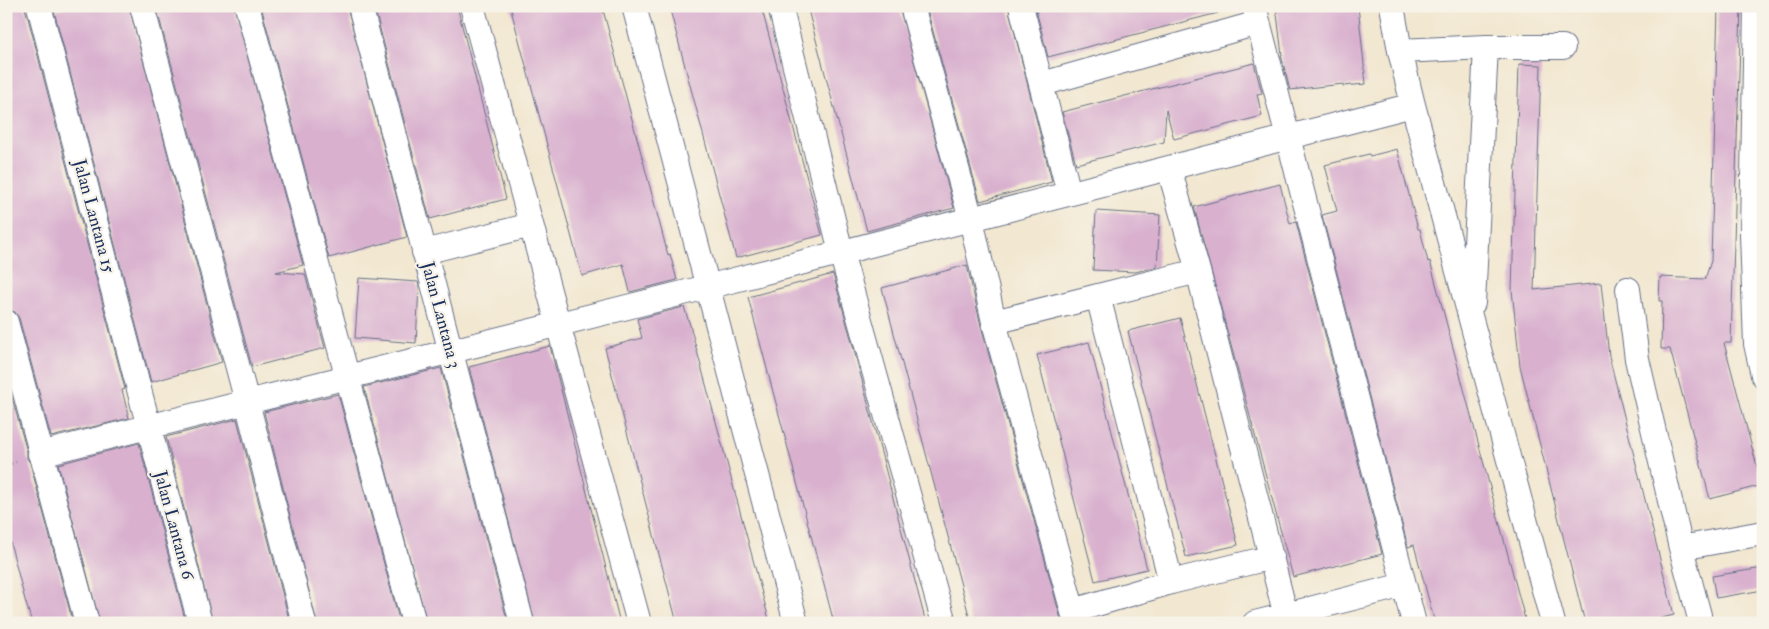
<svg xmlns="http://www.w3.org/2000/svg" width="1769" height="629" viewBox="0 0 1769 629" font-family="'IM FELL Double Pica',serif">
<rect width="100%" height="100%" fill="#f7f3e8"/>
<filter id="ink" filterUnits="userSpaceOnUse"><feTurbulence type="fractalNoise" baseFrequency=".02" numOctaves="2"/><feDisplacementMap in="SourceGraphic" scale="10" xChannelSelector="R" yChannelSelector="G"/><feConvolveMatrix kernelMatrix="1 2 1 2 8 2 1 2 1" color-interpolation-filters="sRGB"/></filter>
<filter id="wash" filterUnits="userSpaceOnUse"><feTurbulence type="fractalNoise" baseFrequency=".0096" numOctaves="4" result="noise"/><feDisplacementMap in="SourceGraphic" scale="20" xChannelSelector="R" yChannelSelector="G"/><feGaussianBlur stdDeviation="1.12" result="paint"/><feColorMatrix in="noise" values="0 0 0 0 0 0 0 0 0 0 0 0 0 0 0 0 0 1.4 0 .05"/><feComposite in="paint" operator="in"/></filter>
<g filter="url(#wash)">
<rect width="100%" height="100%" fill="#f2e7d0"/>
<g id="blocks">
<path fill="#d9b1cf" d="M18,6H24L28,18L125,389L122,390L129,418L51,437L19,318L15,312L6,309V10Z
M71,6H129L222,362L151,382L54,11Z
M156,6H234L303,265L276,272L305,274L325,348L252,367Z
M261,6H347L407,237L329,258Z
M374,6H457L506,199L430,219Z
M510,6H602L668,255L670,254L677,280L630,292L623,264L582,276Z
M669,6H761L822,235L736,258Z
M807,6H899L954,208L867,231Z
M926,6H1008L1052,182L980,201Z
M1035,6H1217L1218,13L1048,57Z
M1276,6H1358L1366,84L1343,86V84L1290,90L1281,55H1282Z
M1718,6H1741L1731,343H1724L1762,485L1710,499L1670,349H1661L1662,301H1659L1660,277L1705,279L1711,261Z
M1254,63L1262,93L1257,94L1262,116L1174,139L1166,110L1164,142L1076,164L1062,112Z
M1519,64L1541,65L1534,290L1601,283L1609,356L1674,615L1642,623H1585L1520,366L1512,290Z
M1397,149L1418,229H1420L1428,262L1430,261L1526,623H1435L1414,545L1408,547L1322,215L1337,211L1325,165L1369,154L1370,156Z
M1280,184L1290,224L1296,222L1382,554L1293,577L1194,207Z
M1096,211L1160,215L1157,267L1135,272L1093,270Z
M967,265L981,326L1062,623H971L882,288Z
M833,274L850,335L926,623H834L748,297Z
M359,278L418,282L419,286L416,343L355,338Z
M684,307L690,325L770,623H677L605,348L642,338L637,319Z
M1180,318L1238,545L1186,557L1128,331Z
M1089,342L1147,569L1095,581L1037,355Z
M550,346L606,568L620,623H535L469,367Z
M441,368L508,623H427L364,387Z
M6,376L27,452V458L30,463L73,623H32L25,600L6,526Z
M338,394L400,623H317L264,412Z
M237,419L290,623H213L166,437Z
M139,443L186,623H100L58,464Z
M1763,568V590L1716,598L1712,576Z"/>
</g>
</g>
<g filter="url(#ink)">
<use href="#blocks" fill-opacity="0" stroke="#666f86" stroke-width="1"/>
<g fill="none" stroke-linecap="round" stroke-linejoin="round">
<g stroke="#666f86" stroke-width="26">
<path id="minor" d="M39,6L200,623
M142,6L247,402L304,623
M247,6L414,623
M360,6L522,623
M472,6L639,623
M634,6L796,623
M780,6L841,252L944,623
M912,6L971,219L994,322L1076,623
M1021,6L1069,193
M1254,6L1414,623
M1392,6L1400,51L1413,105L1553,623
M1756,6L1752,234L1756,344L1763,375
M1400,51L1486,47H1563
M1042,84L1258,23
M1169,168L1198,271L1286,616
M424,252L531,225
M1628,289L1637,359L1681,548L1699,615
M1098,296L1171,582
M1473,303L1486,47
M6,322L87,623
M994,322L1198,271
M40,454L707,287L1413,105
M1681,548L1763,533
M1073,611L1171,582L1272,557
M1255,623L1404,585"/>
</g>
<path stroke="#666f86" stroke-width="3" stroke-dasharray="1 4" stroke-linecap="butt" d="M6,465L16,462"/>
<use href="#minor" stroke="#fff" stroke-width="24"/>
</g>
</g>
<g text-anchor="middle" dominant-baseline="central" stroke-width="4.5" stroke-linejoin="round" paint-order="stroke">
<g font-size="18" fill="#1b2f5e" stroke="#f7f3e8">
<text transform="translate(94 216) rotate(75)">Jalan Lantana 15</text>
<text transform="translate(441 315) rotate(75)">Jalan Lantana 3</text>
<text transform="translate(174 525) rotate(75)">Jalan Lantana 6</text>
</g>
</g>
<rect width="1769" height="629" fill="none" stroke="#f7f3e8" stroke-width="25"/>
</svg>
